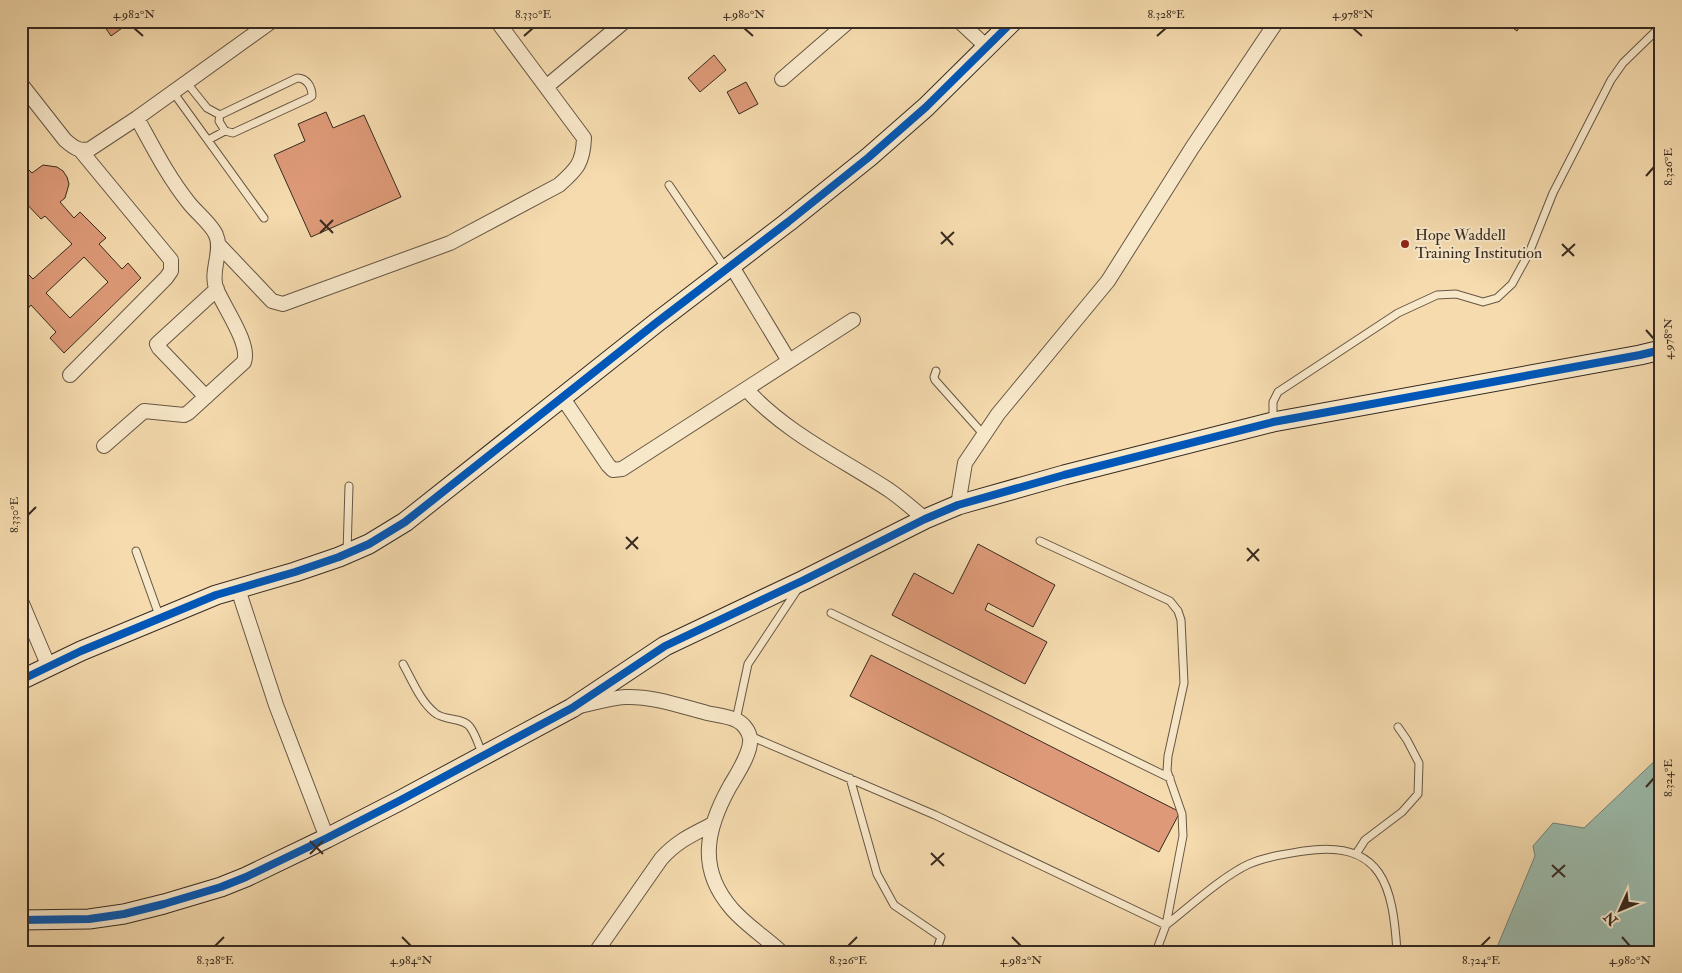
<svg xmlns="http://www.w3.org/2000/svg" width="1682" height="973" viewBox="0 0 1682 973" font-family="'IM FELL Double Pica',serif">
<rect width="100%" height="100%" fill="#f5dbae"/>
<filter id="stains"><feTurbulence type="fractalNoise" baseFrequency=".004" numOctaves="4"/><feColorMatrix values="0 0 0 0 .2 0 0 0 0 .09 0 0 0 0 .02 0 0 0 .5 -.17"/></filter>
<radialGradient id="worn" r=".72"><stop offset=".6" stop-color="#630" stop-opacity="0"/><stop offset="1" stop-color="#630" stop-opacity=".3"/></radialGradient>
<path fill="#9cbbac" stroke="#748174" d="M1661,755V952H1495L1535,856L1533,846L1553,823L1584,828Z"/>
<path fill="#de9a78" stroke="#372a20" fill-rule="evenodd" d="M101,21H132L111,36Z
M1503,21H1523L1517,31Z
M714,55L726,70L700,92L688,78Z
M746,82L758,104L739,114L727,92Z
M326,112L333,128L364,115L401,197L311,237L274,155L305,141L298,124Z
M21,162L32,173L43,165L57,167L63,171L67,177L69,184L65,198L60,202L74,218L80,212L106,238L99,244L122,269L128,263L141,278L64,353L50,338L56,332L31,305L25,312L21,307V267L33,279L72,244L45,216L41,219L21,198ZM84,257L108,282L70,318L46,293Z
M978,544L1055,585L1033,627L988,603L985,610L1047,642L1025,684L892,615L914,573L953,594Z
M871,655L1180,812L1159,852L850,696Z"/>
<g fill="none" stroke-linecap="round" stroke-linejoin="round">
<g stroke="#665644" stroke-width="9">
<path id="lane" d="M187,83L207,108L220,115L297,78C307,78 312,87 312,96L309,98L233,133L225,131L219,121L220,115
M173,92L264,218
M208,140L225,131
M669,185L726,269
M936,371L934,377L935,380L984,435
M1273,422V402L1278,392L1398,313L1437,295L1456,294L1483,302L1497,298L1512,284L1529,253L1553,193L1611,80L1623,63L1661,26
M1040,541L1170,601L1178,611L1181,620L1184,683L1168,756L1167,771L1182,814L1183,836L1166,925L1156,952
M136,551L160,618
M347,553L349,486
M831,613L1170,778
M403,664C412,680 420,701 435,713C444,721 463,717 470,727C476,735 479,747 483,755
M736,720L748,664L799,587
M750,736L935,815L1166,925C1189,907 1223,876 1249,864C1267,856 1286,854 1304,851C1383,839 1393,887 1397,952
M850,778L877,874L894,905L941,937L936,952
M1356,854L1365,840L1402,812L1418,794L1419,763L1407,740L1398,727"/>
</g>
<g stroke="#665644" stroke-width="16">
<path id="street" d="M959,21L988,48
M782,79L849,21
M21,84L65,140C73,147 79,152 90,149L137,118L272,21
M546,87L625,21
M218,244L272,301L283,304L450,243L559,185C577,169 583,163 584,138L497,21
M731,265L789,361
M70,375L166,278L171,271V260L81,151
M746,389C786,433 840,458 889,490C902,499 913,509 925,519
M206,397L159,348L157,344L217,289
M562,397L608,465L613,470L622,469L853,320
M104,446L144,411L184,415L188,413L244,362C251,344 223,306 216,288C210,271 223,251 216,235C212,225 196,212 189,203C168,177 153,147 137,118
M958,505L965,463L998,414L1108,281L1192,148L1277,21
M238,589L276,705L327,838
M21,601L49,667
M580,706C594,703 610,698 625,697C653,696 680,706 707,713C716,715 728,716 736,720C743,723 749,731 750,738C752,752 737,774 730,786C706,829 697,869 732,909C746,925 766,938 781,952
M596,952L661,859C676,842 691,835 711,825"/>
</g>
<g stroke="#372a20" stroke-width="21">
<path id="secondary" d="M21,680L81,651L216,595L295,572L339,557L369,544L405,522L656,323L788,222L869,157L926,107L1013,21
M21,920L89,919L124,914L164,904L221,887L246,877L327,838L399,801L572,708L665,646L804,580L925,519L958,505L1064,475L1273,422L1640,355L1661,350"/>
</g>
<use href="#lane" stroke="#f8e8ca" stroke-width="7"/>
<use href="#street" stroke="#f8e8ca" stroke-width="14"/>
<use href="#secondary" stroke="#f8e8ca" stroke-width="19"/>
<g stroke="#f8e8ca" stroke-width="11">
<path id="cycleway" d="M21,680L81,651L216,595L295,572L339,557L369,544L405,522L656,323L788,222L869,157L926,107L1013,21
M21,920L89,919L124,914L164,904L221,887L246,877L327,838L399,801L572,708L665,646L804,580L925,519L958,505L1064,475L1273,422L1640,355L1661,350"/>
</g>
<use href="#cycleway" stroke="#0057b8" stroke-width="8"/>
</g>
<path fill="none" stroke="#372a20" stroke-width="2" d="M134,28L143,36M744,28L753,36M1353,28L1362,36M524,36L533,28M1157,36L1166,28M1646,176L1654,167M320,220L333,233M941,232L953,245M320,233L333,220M941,244L954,232M1562,244L1574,256M1562,256L1575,244M1646,330L1654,339M28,515L36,507M626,537L638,549M1247,548L1259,561M626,549L638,537M1247,561L1259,549M1646,787L1654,778M310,841L323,854M931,853L944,866M310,854L323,841M931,865L944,853M1552,865L1565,877M1552,877L1565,865M402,937L411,946M1012,937L1021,946M1622,937L1630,946M215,946L224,937M848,946L857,937M1481,946L1490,937"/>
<circle fill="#8f2418" stroke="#f8e8ca" stroke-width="2" cx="1405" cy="244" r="5"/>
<g text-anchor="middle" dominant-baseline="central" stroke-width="4" stroke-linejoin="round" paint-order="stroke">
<g font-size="16" fill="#372a20" stroke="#f8e8ca" text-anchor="start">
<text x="1415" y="235">Hope Waddell<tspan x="1415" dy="18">Training Institution</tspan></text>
</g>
</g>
<rect width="1682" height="973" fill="none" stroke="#f5dbae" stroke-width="55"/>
<g transform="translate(1620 910) rotate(226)" stroke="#f8e8ca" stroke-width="4" paint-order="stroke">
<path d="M0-4L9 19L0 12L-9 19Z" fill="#372a20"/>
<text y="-8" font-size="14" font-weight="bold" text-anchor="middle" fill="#372a20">N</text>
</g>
<rect x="28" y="28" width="1626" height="918" fill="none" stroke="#372a20" stroke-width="2"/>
<g font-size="12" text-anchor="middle" fill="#372a20">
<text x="134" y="18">4.982°N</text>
<text x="533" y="18">8.330°E</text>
<text x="744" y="18">4.980°N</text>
<text x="1166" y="18">8.328°E</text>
<text x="1353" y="18">4.978°N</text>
<text transform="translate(1668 167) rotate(-90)" y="4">8.326°E</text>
<text transform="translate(1668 339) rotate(-90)" y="4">4.978°N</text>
<text transform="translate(14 515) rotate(-90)" y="4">8.330°E</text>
<text transform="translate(1668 778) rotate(-90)" y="4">8.324°E</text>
<text x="215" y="964">8.328°E</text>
<text x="411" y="964">4.984°N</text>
<text x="848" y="964">8.326°E</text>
<text x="1021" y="964">4.982°N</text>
<text x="1481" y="964">8.324°E</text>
<text x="1630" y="964">4.980°N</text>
</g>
<rect width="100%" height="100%" filter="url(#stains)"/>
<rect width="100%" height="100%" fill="url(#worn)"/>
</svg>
